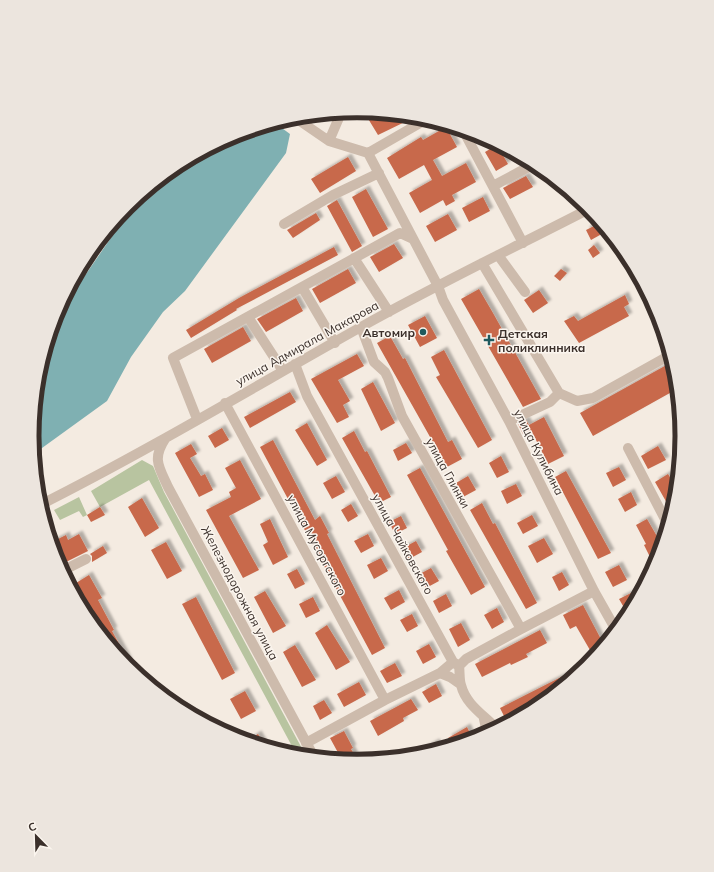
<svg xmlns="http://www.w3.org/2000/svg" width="714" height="872" viewBox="0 0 714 872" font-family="Mulish,sans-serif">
<defs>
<filter id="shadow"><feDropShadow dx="3.5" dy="-3.5" stdDeviation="1" flood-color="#0004"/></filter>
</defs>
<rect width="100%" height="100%" fill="#f4ebe1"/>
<path fill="#b8c4a0" d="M125,209L61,304L87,255Z
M142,460L153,466L164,492L306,756L289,754L294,750L149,480L100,507L91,491Z
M79,497L87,515L83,517L79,511L60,520L54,510Z"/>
<path fill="#7fb0b2" d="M275,123L290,134L286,153L185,291L163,312L131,357L107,401L42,448L34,451L32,436L38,372L55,319L126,216L177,166L233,136Z"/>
<path fill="#c8694b" filter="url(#shadow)" d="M364,112L392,114L415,117L378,135Z
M446,127L457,147L433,160L442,176L466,163L476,182L452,195L455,201L446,206L443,200L420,213L409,193L432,180L424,165L399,179L387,158L421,137L423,140Z
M497,145L508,164L496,171L485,152Z
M348,157L356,171L320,193L311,179Z
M526,176L533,187L510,199L503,188Z
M366,189L388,229L373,237L352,197Z
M483,197L490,211L469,222L462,208Z
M337,200L362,246L352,252L327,206Z
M316,213L320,220L293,238L287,230Z
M448,214L457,230L435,242L426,226Z
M600,223L607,231L591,240L586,230Z
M394,244L403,258L379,272L370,257Z
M594,245L600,253L593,258L588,250Z
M334,247L338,255L236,309L237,310L191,338L186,330L239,298Z
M348,269L356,283L320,303L312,289Z
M561,269L567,273L560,281L554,276Z
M479,289L493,313L541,399L523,407L461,299Z
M539,290L548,303L533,313L524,300Z
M625,295L629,304L624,307L629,316L579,343L564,321L574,316L578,321Z
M296,298L303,311L266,332L257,319Z
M425,316L437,338L420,347L408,325Z
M243,327L251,341L212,363L204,349Z
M390,336L403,359L405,358L448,442L452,440L462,459L447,467L377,343Z
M444,350L492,440L478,448L436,377L440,375L431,357Z
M357,354L364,366L338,380L350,401L343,405L349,417L337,423L311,379Z
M672,362L677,389L593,436L580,413Z
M373,382L395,423L381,431L361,389Z
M290,392L296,402L250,428L244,417Z
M544,417L564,456L548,464L531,430L523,434L518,424L526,420L529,425Z
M307,423L327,460L317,466L295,430Z
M222,428L229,440L215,448L208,436Z
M354,431L365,452L367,451L391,497L379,503L342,438Z
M273,440L315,520L320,516L329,533L327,534L385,648L372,655L260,447Z
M406,443L412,453L398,461L393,450Z
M191,444L197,454L190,458L201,476L205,474L213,490L199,497L175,453Z
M658,446L666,460L648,469L641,456Z
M501,456L509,472L497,478L489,463Z
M240,460L261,499L229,516L259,570L243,578L206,510L231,497L229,492L236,488L225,468Z
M619,467L626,480L613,487L606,473Z
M420,468L485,587L471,595L446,551L448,550L407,475Z
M566,471L611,553L598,559L555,477Z
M668,474L677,489L672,512L655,482Z
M336,476L345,492L332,499L323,483Z
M468,476L476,490L463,497L456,483Z
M516,484L522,496L507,504L501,491Z
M631,492L637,505L625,512L618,499Z
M142,498L159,528L145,537L128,507Z
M482,503L493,524L495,523L537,603L526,609L470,510Z
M351,504L358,516L348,522L341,510Z
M100,507L105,515L91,522L87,515Z
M532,515L538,526L523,534L517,523Z
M401,516L407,528L395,534L389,522Z
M270,519L288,557L273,565L263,545L268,542L260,524Z
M647,519L662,545L658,557L652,561L644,545L646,544L636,525Z
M79,534L88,551L66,562L65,559L58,563L53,548L57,545L54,541L66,535L68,540Z
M368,534L374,546L361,553L354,541Z
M544,538L553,554L537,563L528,546Z
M416,541L422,552L409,559L403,548Z
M166,542L182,571L167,579L151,550Z
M103,546L107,553L92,562V556L90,554Z
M381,558L388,571L374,579L367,565Z
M619,565L627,580L613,587L605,572Z
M431,568L439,581L426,588L418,575Z
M297,569L305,584L295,589L287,574Z
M562,572L569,585L559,591L552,577Z
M89,575L102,598L98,600L114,630L112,631L129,662L126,664L84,611L89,608L76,583Z
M399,590L405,602L391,610L384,598Z
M265,591L286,626L273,633L254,597Z
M633,592L636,599L632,608L626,611L619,599Z
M446,594L452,606L439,613L433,601Z
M196,597L235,673L222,680L182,604Z
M313,597L320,611L306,618L299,604Z
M583,605L604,645L594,657L576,626L570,629L563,615Z
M497,608L504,622L492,629L484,615Z
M412,614L418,626L407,632L400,620Z
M461,623L470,640L458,647L449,629Z
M327,625L350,662L336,670L315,633Z
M540,630L547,643L526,654L528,657L511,665L510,663L482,677L475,664Z
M429,644L436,657L423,664L416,651Z
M295,645L316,680L302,687L283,652Z
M395,663L402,676L387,683L380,671Z
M565,675L568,681L537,706L507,722L500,708Z
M359,682L366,695L344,707L337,694Z
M436,684L442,696L429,703L422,692Z
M245,691L256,711L241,719L230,699Z
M411,699L418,710L403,718L404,721L378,736L370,721Z
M324,700L332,713L320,720L313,706Z
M467,727L473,739L452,745L448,738Z
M344,731L353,748L351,749L358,761L342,760L330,738Z
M258,734L265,746L247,741Z
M436,742L440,749L419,755L418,752Z"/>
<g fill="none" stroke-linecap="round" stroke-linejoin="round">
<path stroke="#cdbbac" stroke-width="10" d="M294,117L329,141L368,153L438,286L443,300L509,421L594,591L616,630
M463,130L523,243
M329,141L341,113
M368,153L427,119
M493,186L534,164
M284,224L333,195L379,173
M498,255L525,292
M354,258L389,312
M482,263L559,393
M302,287L335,343
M248,317L283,371
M361,327L374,362L385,372L388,378L402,416L521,629
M295,364L307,396L453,662L459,666C460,672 459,679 461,685C466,705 484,715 496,728
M225,403L385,700
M197,419L173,358L400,233L413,239
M509,421L550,402L559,393L577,401L593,398L670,355
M165,439C152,459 159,467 168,487L314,757
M628,448L668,525
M40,505C149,450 254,387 361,327C436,285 513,248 589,209
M62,571L86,559
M459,666L466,659L521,629L594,591
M440,673L450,677L460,684
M484,719L487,733
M306,743L385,700L440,673L453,662"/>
</g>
<g fill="#1f5a5e" stroke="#fbf5ee" stroke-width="1.5">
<circle cx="423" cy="332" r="4"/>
<path d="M487 334h4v4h4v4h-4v4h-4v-4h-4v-4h4z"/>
</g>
<g text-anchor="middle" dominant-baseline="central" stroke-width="3" stroke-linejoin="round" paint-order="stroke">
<g font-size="12" font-weight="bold" fill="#3b302b" stroke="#fbf5ee" text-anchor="end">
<text x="415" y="332">Автомир</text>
<text x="498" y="333" text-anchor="start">Детская<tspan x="498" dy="14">поликлинника</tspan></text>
</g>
<g font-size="12" fill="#3b302b" stroke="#fbf5ee">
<text transform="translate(307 343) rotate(-29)">улица Адмирала Макарова</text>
<text transform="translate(539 452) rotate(63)">улица Кулибина</text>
<text transform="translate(448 473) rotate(61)">улица Глинки</text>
<text transform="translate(403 544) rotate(61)">улица Чайковского</text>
<text transform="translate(317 545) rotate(62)">улица Мусоргского</text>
<text transform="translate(240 593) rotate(62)">Железнодорожная улица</text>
</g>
</g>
<path d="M0 0H714V872H0ZM39 436a318 318 0 1 1 636 0a318 318 0 1 1-636 0Z" fill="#ece5de" fill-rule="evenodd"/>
<path fill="none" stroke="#3b302b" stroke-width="5" d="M39 436a318 318 0 1 1 636 0a318 318 0 1 1-636 0Z"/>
<g transform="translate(36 836) rotate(337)" stroke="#fbf5ee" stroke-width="3" paint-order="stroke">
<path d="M0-3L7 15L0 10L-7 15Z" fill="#3b302b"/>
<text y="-6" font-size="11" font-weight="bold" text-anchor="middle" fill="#3b302b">С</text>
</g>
</svg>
